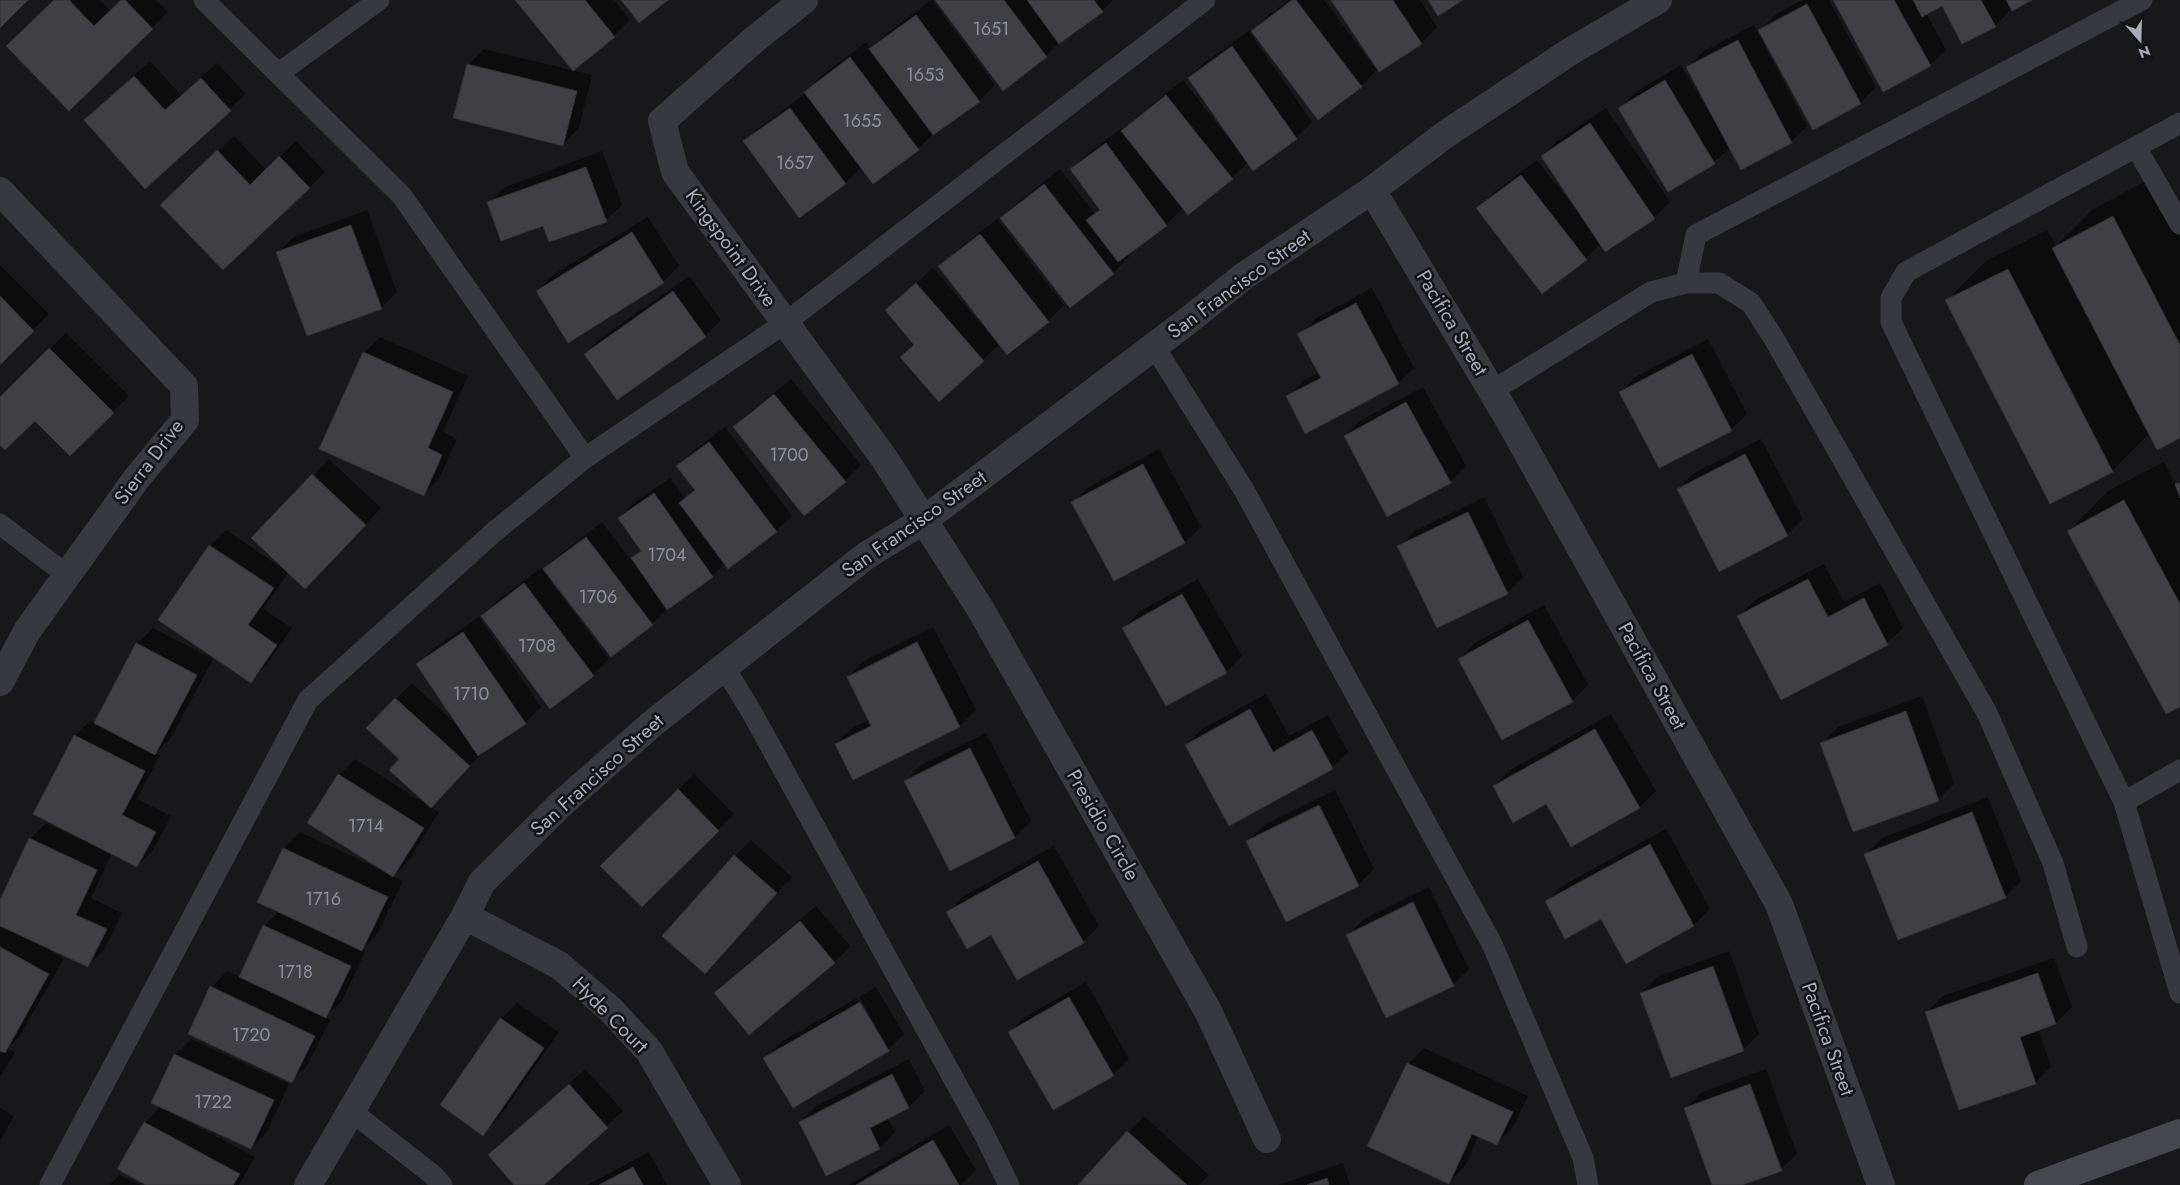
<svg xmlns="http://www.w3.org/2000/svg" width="2180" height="1185" viewBox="0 0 2180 1185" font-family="Jost,sans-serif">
<rect width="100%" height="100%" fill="#181719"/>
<path fill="#0007" d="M55,0H100L110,11L122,0H156L168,12L69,109Z
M517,0H614L630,20L614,36Z
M932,0L995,85L979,101L934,133L918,149L873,183L862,167L845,183L745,141L761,126L806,93L821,76L866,42L871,49L887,33Z
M936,0H1113L1102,11L1062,40L1046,56Z
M1289,0H1324L1377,70L1361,86L1253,31L1269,15Z
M1333,0H1420L1437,27L1422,43L1380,70Z
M1802,0H1829L1876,87L1860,103L1760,30L1776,14Z
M1835,0H2029L2012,8L1995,26L1942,4L1926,13L1946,50L1930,65Z
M1754,25L1807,126L1791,142L1730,147L1714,163L1620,108L1636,92L1681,65L1712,117L1713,116L1688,67L1704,51Z
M1249,31L1312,122L1296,138L1253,169L1248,162L1232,178L1189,213L1173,194L1171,195L1182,209L1166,225L1126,254L1129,257L1113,273L1002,218L1018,202L1060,169L1095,214L1100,208L1072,169L1088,153L1122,128L1124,130L1139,115L1183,80L1226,135L1228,133L1189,78L1205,62Z
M484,49L592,75L579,128L563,144L468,65Z
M150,61L181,95L217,63L246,94L145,187L102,105Z
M1606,108L1670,202L1654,218L1601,243L1586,259L1478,208L1493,193L1537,160L1575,208L1576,207L1542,156L1558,140Z
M234,136L266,170L296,141L325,172L309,188L178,189Z
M602,151L622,205L606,220L543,224L489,203L505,187Z
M2152,178L2180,230V436L2150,433L2112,471L1947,300L1986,261L2047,230L2056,246L2093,209Z
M367,210L397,292L381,308L278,252L294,237Z
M648,217L679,266L663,282L537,291L553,275Z
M997,219L1064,305L1048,321L1007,353L1000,344L939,400L902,357L915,343L887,310L933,268L983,326L985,325L940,266L956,251Z
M0,265L49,314L0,363Z
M689,276L721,320L705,336L585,354L601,338Z
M1372,288L1414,368L1398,383L1288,397L1303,381L1319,372L1299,335L1315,319Z
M66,333L129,396L70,454L35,420L0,443V398Z
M380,337L468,376L443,432L457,439L439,479L423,495L364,353Z
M1708,339L1747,414L1731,430L1621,392L1637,376Z
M791,379L861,465L845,481L804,514L734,428L750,412Z
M1423,387L1466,466L1450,482L1345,436L1361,420Z
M725,427L792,516L776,531L726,563L712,576L668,608L652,624L611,655L545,569L561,554L602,522L631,560L642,550L619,518L635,502L670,478L685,499L695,488L678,466L694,450Z
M1761,439L1803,519L1787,535L1678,489L1694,473Z
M1159,449L1201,527L1185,542L1073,502L1089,487Z
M329,459L381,508L321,571L289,572L263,609L292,628L266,665L251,681L159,620L210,546L226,530L282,568L253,538Z
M2164,462L2176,485L2180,481V705L2069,531L2108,491Z
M1484,497L1523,577L1507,593L1399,547L1415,531Z
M1824,564L1844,602L1880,583L1903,628L1887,643L1739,616L1755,600Z
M541,568L609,659L593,675L482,616L498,600Z
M1198,579L1242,656L1227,672L1167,705L1123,628L1139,612Z
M1544,605L1588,685L1572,701L1459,659L1475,643Z
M479,617L541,707L525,723L483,752L431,807L439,812L409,860L393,876L403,881L378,933L363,949L366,950L342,1001L325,1017L330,1020L307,1066L291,1081L190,1033L212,987L227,971L240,977L264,926L279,911L259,901L284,848L300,832L381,870L339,775L355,759L424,803L401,759L368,728L412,683L456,724L417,665L433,649Z
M933,627L976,710L960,726L854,779L836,744L852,728L869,720L848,677L864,661Z
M153,628L213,659L171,738L155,753L160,755L137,799L171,816L153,850L137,866L112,853L91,898L122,913L104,950L88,966L48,947L47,949L64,958L20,1036L8,1048L15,1052L0,1077V903L30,839L46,823L80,839L75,736L91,720L95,723L137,644Z
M1266,694L1289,736L1328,715L1348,752L1332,768L1186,745L1202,729Z
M1922,696L1954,784L1938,800L1822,743L1838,727Z
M1611,714L1656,791L1640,807L1571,846L1547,803L1494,786L1510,770Z
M986,733L1031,821L1015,837L951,869L905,781L921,765Z
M694,774L734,814L642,906L602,866Z
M1335,790L1374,869L1358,885L1248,841L1264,825Z
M1988,797L2021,881L2005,897L1866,854L1882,838Z
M1666,829L1710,909L1694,925L1626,962L1602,918L1546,902L1562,886Z
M751,840L792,877L705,972L735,856Z
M1054,846L1099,926L1083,942L1017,979L992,934L948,912L964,896Z
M1429,887L1469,969L1453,985L1348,935L1364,919Z
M816,906L850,946L835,962L749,1034L715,993L731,978Z
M1729,951L1759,1034L1743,1050L1641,993L1657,977Z
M2054,958L2072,1007L2056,1023L2038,1029L2051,1067L2035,1083L1927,1012L1943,996Z
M1086,982L1129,1059L1113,1075L1009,1032L1025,1017Z
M876,987L904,1034L888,1050L765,1058L781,1042L857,998L886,1047H888L859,997Z
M517,1003L559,1032L499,1118L483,1134L441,1105L501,1019Z
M191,1039L289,1084L267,1132L251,1148L176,1113L175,1115L255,1157L239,1185H149L145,1123L161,1106L175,1055Z
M1424,1048L1528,1096L1513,1127L1497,1143L1479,1135L1465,1166L1449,1182L1408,1064Z
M909,1059L925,1091L909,1107L888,1118L895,1132L880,1148L827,1174L800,1122L816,1106Z
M585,1069L623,1111L542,1185H516L490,1156Z
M1766,1069L1797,1154L1781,1169L1738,1185H1714L1686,1108L1702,1092Z
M0,1108L14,1116L0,1141Z
M1144,1116L1209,1175L1199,1185H1080Z
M949,1125L976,1170L961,1185H849Z
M649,1152L667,1185H587Z
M1343,1163L1350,1185H1278Z
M120,1175L141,1185H109Z"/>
<path fill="#3f3f44" stroke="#323135" d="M0,0H28L0,28Z
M54,0H69L94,26L121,0H125L153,29L69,111L6,46Z
M515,0H585L615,37L573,71Z
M621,0H668L639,23Z
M935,0H1004L1047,57L1003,91Z
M1027,0H1094L1103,12L1059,44Z
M1292,0H1296L1362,87L1318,120L1251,31Z
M1331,0H1393L1422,44L1379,72Z
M1428,0H1463L1438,16Z
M1833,0H1894L1931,66L1883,92Z
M1913,0H1981L1996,27L1962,44L1942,6L1922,17Z
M2006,0H2032L2012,11Z
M1807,4L1861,104L1813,130L1758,30Z
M916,15L980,102L933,135L869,49Z
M1738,40L1792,143L1741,170L1686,67Z
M1232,46L1297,139L1253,171L1188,78Z
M850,57L919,150L873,184L804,92Z
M467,64L577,91L563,146L453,118Z
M134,76L165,110L201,78L231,111L145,189L84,120Z
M1665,80L1715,164L1668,192L1618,108Z
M1166,95L1233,179L1188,215L1121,131Z
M790,108L846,184L799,218L743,141Z
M1590,123L1655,219L1605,252L1541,156Z
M1106,143L1167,226L1118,262L1086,220L1100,210L1070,169Z
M217,150L250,185L279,156L310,188L223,270L160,205Z
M586,167L607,222L549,242L543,226L501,241L487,202Z
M1521,175L1587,260L1542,294L1476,208Z
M1044,184L1114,274L1070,308L1000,218Z
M2113,216L2180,345V438L2157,450L2052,248Z
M351,225L382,309L307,336L276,252Z
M632,232L664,283L568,343L536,291Z
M980,234L1049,322L1007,355L938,266Z
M2008,269L2113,472L2050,504L1945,300Z
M916,283L984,361L939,402L900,357L914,345L885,310Z
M673,291L706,337L617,400L584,354Z
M0,296L34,331L0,365Z
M1356,303L1399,384L1305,434L1286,396L1321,378L1297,334Z
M49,348L114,413L70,456L35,421L5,450L0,445V397Z
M363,352L453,392L428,448L442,455L424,496L319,449Z
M1692,354L1732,431L1659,468L1619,392Z
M774,394L846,482L804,516L733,427Z
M1406,402L1451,483L1387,517L1344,436Z
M709,442L777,532L728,569L679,503L695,490L676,466Z
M1745,454L1788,536L1719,572L1677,489Z
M1143,464L1185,543L1114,581L1071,502Z
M312,474L366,525L305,589L251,538Z
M2180,483V498L2175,484Z
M654,493L713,577L667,610L631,558L641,551L618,518Z
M2124,500L2180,604V707L2166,714L2067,531Z
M1468,512L1508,594L1437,628L1397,546Z
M586,537L653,625L611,657L543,569Z
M209,545L274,588L248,625L277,645L251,683L158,620Z
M1808,579L1828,617L1864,598L1888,645L1781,700L1737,616Z
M524,583L594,676L550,709L481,616Z
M1182,594L1227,673L1166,706L1122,628Z
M1528,620L1573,702L1502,740L1458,659Z
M463,632L526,724L478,756L416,664Z
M917,642L960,727L853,780L835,744L871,726L847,677Z
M136,643L197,675L155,755L94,723Z
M395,698L470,766L431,808L389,770L399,759L366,728Z
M1250,709L1273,752L1312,730L1333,769L1229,826L1185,745Z
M1906,711L1939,801L1853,832L1820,743Z
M1595,729L1640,808L1571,847L1546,804L1513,823L1493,786Z
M74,735L145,771L122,815L156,832L137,867L33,814Z
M970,748L1015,838L950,871L904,781Z
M338,774L424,828L393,877L307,823Z
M678,789L719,831L642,907L600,866Z
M1319,805L1359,886L1286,922L1246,841Z
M1972,812L2006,898L1898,940L1864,854Z
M29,838L97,870L76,915L107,929L88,967L0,926V900Z
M1650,844L1694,926L1626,964L1601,919L1565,939L1545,901Z
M283,848L388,897L362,951L257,902Z
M734,855L777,893L705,974L662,936Z
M1038,861L1084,943L1017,980L991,935L967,949L946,912Z
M1413,902L1454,986L1386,1018L1346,935Z
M800,921L835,963L749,1035L714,993Z
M263,925L351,966L326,1018L239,977Z
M0,947L49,974L5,1053L0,1051Z
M1713,966L1744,1051L1671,1078L1640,993Z
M2038,973L2056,1024L2020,1037L2036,1084L1959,1110L1925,1012Z
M210,986L315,1036L292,1083L188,1034Z
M1069,997L1114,1076L1053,1110L1008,1032Z
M860,1002L889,1051L793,1108L763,1058Z
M500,1018L544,1048L483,1136L440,1105Z
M174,1054L274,1100L251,1149L151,1103Z
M1407,1063L1513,1112L1497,1145L1472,1134L1449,1184L1367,1146Z
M892,1074L909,1108L870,1128L880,1149L826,1176L799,1122Z
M569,1084L608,1128L544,1185H514L488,1155Z
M1750,1084L1782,1171L1742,1185H1712L1684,1108Z
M144,1122L240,1174L233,1185H146L117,1169Z
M1127,1131L1187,1185H1078Z
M933,1140L959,1185H856Z
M633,1167L643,1185H599Z
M1327,1178L1329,1185H1307Z"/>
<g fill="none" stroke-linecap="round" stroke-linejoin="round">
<path stroke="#38383f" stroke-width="21" d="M204,0L402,196L585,458L785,323L1205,0
M279,73L379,0
M2180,123L1906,272L1891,298V322L2124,802L2180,993
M2136,147L2180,224
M1686,283L1696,235L2142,0
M1154,346L1244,490L1492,944L1583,1158L1588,1185
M1492,391L1651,292L1686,283H1719L1751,303L1773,337L1987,713L2053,863L2077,947
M0,524L67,575
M724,667L751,711L984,1134L1009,1185
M2124,802L2180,770
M351,1111L433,1175L442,1185
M50,1185L308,700L494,532L585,458"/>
<path stroke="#38383f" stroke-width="28" d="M804,0L755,39L662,121L675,172L884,458L981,610L1209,1013L1267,1139
M1372,190L1508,418L1779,904L1881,1185
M0,191L184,386L185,420L137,478L27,631L0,682
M465,916L559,965L610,1009L649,1051L727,1185
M308,1185L465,916L482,882L560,805L653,723L867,555L924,520L1185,323L1244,276L1372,190L1446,134L1571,51L1658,0"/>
<path stroke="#46464f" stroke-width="28" d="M2038,1185L2180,1133"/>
</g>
<g text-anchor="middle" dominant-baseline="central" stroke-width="5" stroke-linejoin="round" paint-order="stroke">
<g font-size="18" fill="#8e909c">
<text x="991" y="29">1651</text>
<text x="925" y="75">1653</text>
<text x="862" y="121">1655</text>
<text x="795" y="163">1657</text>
<text x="789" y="455">1700</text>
<text x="667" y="555">1704</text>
<text x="598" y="597">1706</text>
<text x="537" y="646">1708</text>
<text x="471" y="694">1710</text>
<text x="366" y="826">1714</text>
<text x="323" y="899">1716</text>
<text x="295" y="972">1718</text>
<text x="251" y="1035">1720</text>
<text x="213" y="1102">1722</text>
</g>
<g font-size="20" fill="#a9abba" stroke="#131214">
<text transform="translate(731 248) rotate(54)">Kingspoint Drive</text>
<text transform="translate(1239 284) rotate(-36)">San Francisco Street</text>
<text transform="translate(1452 323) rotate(59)">Pacifica Street</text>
<text transform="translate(149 462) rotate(-53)">Sierra Drive</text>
<text transform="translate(914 524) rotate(-35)">San Francisco Street</text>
<text transform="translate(1652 676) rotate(61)">Pacifica Street</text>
<text transform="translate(597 775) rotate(-42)">San Francisco Street</text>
<text transform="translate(1103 825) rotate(60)">Presidio Circle</text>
<text transform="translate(610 1015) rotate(45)">Hyde Court</text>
<text transform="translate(1828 1039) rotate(70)">Pacifica Street</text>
</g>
</g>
<g transform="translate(2140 40) rotate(160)" stroke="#131214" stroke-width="4" paint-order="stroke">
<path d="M0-4L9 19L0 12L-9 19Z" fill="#a9abba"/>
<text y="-8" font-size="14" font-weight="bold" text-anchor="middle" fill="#a9abba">N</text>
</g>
</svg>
